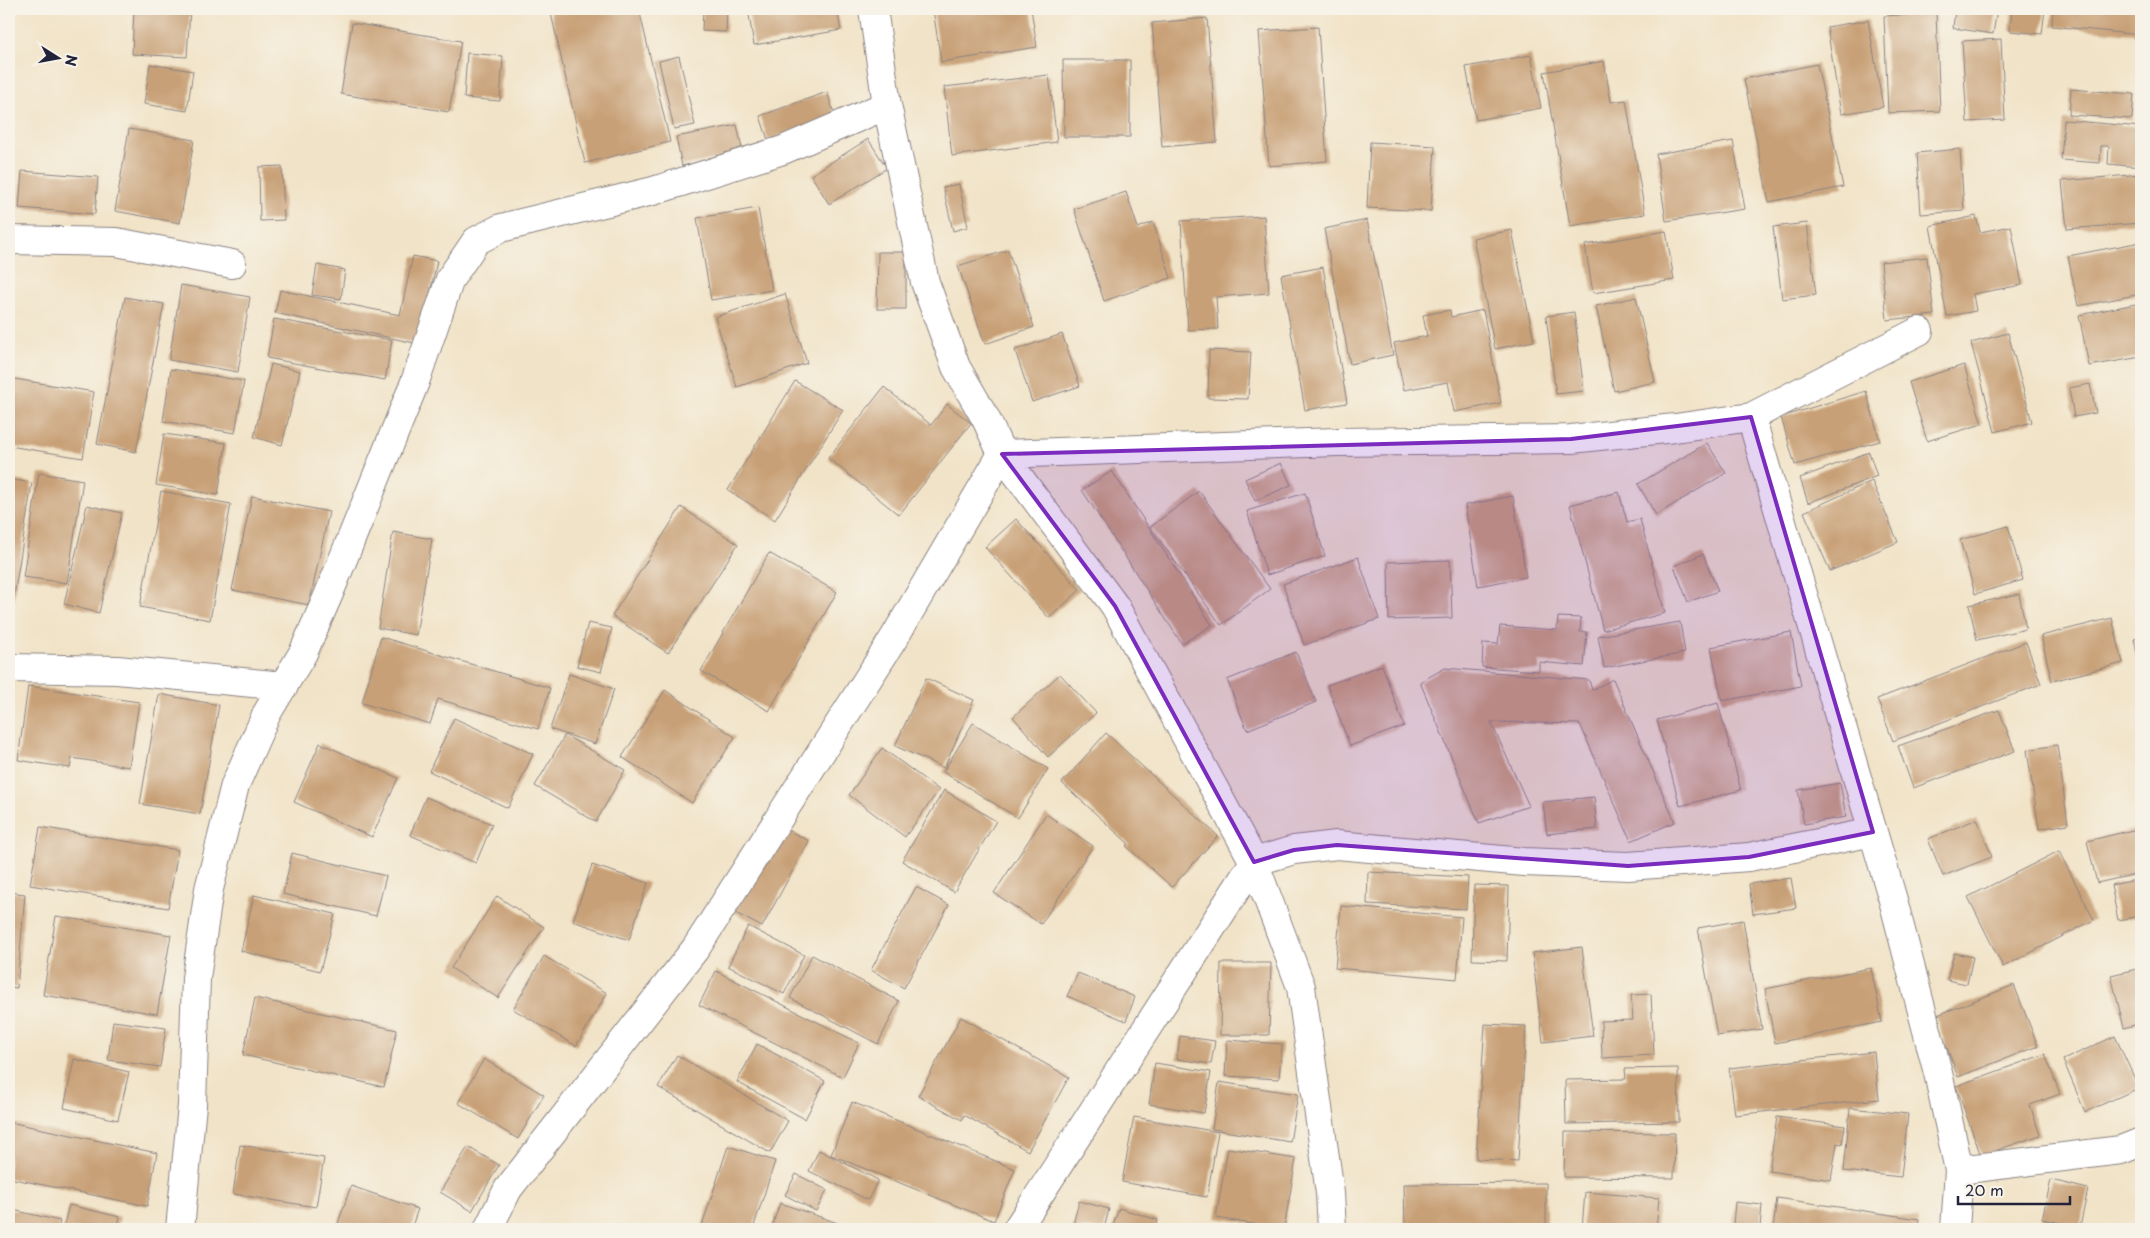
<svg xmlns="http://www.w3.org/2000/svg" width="2150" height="1238" viewBox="0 0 2150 1238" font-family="'Playpen Sans',sans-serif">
<rect width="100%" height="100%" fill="#f7f3e8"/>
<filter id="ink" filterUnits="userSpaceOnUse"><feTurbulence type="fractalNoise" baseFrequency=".02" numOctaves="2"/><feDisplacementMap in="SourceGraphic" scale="10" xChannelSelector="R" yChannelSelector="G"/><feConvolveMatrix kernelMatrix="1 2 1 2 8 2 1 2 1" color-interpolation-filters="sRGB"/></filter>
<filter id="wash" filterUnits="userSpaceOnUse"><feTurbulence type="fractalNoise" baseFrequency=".0096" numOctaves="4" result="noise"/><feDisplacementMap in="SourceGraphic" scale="20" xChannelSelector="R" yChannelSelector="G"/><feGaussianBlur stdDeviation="1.12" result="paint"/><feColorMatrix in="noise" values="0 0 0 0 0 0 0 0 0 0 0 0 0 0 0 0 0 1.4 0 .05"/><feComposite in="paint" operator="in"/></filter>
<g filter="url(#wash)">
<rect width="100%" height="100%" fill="#f1e3c7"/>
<g id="blocks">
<path fill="#c8a077" d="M134,9H190L187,57L132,54Z
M550,9H639L670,142L585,163Z
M703,9H727L726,32L702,31Z
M748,9H837L841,30L754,45Z
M933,9H1031L1037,47L941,62Z
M1955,9H1997L1993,34L1953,28Z
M2012,9H2045L2042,34L2010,31Z
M2053,9H2141V35L2052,26Z
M1936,13L1940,111L1888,113L1884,16Z
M1207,18L1217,142L1162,147L1152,23Z
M1868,20L1883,107L1841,114L1827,27Z
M352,23L461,41L449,112L341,94Z
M1318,27L1327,161L1269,166L1259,31Z
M2001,39L2005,120L1967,122L1962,41Z
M467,53L503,56L500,101L464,98Z
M1531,55L1541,108L1476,120L1466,67Z
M679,56L695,125L674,129L659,61Z
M1063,60H1130V137H1064Z
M1604,61L1611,102L1626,100L1645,214L1570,226L1544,72Z
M150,64L193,71L187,111L144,104Z
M1817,64L1843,187L1769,202L1744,79Z
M1049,75L1057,142L952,156L944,87Z
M2071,89L2134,94L2132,119L2069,115Z
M827,92L835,116L768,140L760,116Z
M2064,120L2141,127V167L2108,164L2109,146H2101L2100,163L2061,160Z
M737,125L743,153L682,166L676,137Z
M9,127H10L11,146H9Z
M129,129L194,140L180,223L115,211Z
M868,139L887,168L829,204L811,175Z
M1733,141L1745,209L1666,221L1656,154Z
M1370,142L1435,146L1431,211L1367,208Z
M1960,149L1964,211L1921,214L1917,153Z
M282,166L284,220L260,221L259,167Z
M22,171L98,177L95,214L19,208Z
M2141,174V223L2067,229L2062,181Z
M959,184L968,227L953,231L943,187Z
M1126,192L1138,228L1153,222L1171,278L1104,301L1074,209Z
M758,208L772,290L711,300L697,218Z
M1264,216L1269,293L1216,297L1218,329L1188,330L1181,221Z
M1976,216L1980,232L2011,226L2022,285L1973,294L1976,311L1947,316L1930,226Z
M1367,220L1393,355L1350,364L1324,229Z
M1807,223L1816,295L1782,299L1773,227Z
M1512,230L1534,341L1495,349L1473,238Z
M1666,231L1674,280L1593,293L1585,245Z
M2141,242V294L2078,306L2068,256Z
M1008,250L1034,327L985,344L958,266Z
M878,252H906V309H877Z
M413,256L437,261L419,344L275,313L280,290L400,315Z
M1927,257L1934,315L1887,320L1881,262Z
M317,265L345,270L341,299L312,295Z
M1323,267L1347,403L1305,410L1281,275Z
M181,285L250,297L238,372L169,360Z
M785,294L807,363L737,387L715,317Z
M125,297L164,304L136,452L97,444Z
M1636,297L1655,382L1614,391L1596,306Z
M2141,303V357L2089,366L2079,315Z
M1450,310L1451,317L1483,310L1501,403L1454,412L1448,382L1404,390L1394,343L1427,336L1423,315Z
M1574,312L1584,391L1556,394L1546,316Z
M274,319L392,340L385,380L267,358Z
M2008,333L2032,422L1995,432L1971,343Z
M1062,334L1080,386L1032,402L1015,350Z
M1209,350L1251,352L1248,399L1208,398Z
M271,364L300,371L282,445L254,437Z
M1964,365L1982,424L1927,441L1909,382Z
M171,369L244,381L235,433L163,421Z
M9,378L94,392L83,458L9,446Z
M795,381L843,410L775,520L728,490Z
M2090,384L2096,413L2074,417L2069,388Z
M884,387L931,425L947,404L971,423L899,515L828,458Z
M1866,391L1880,441L1795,465L1781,417Z
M164,434L226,443L218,495L156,485Z
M1707,443L1726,473L1656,515L1638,484Z
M1869,452L1877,476L1808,503L1800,478Z
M1281,463L1291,485L1255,501L1245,479Z
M1112,471L1212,625L1182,644L1082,490Z
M39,473L83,480L67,583L23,577Z
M9,479L32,483L10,622H9Z
M1872,481L1898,542L1830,571L1804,512Z
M161,491L231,504L210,620L140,607Z
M1199,491L1270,589L1221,625L1150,527Z
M1619,492L1627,522L1640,519L1665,613L1603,630L1570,505Z
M1305,493L1325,556L1267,575L1247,511Z
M252,496L329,512L309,605L232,590Z
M1513,496L1526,577L1478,586L1465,505Z
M87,505L122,513L99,613L64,604Z
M681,507L738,544L668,653L612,616Z
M1016,519L1080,590L1049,618L985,547Z
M2008,526L2023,580L1975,594L1960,540Z
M393,532L432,539L416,635L378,628Z
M769,553L837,592L769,711L701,671Z
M1703,554L1718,591L1688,602L1674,566Z
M1358,557L1379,619L1304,645L1283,584Z
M1450,560L1452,618L1389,620L1388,562Z
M2019,594L2026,629L1977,640L1969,605Z
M1558,617L1581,618L1580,632H1587L1584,666L1539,662V671L1482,667L1483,643L1498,644L1500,626L1557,630Z
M2112,618L2123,663L2052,681L2041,636Z
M1680,622L1685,653L1604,668L1598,636Z
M588,623L612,628L601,672L577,666Z
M1791,632L1801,686L1722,701L1711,647Z
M381,637L550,688L538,729L438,699L430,724L362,703Z
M2141,638V668H2140L2134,639Z
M2026,642L2041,684L1893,741L1877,699Z
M1296,652L1316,702L1247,730L1227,680Z
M1382,665L1404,726L1350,746L1327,685Z
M1445,668L1589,680L1592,690L1613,679L1675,822L1631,841L1580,724L1491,722L1529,806L1479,823L1420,682Z
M569,674L614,689L595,744L550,729Z
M1060,674L1096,713L1048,757L1013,717Z
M926,678L974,700L944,768L895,746Z
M28,686L139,702L129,767L72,758L70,768L18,760Z
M665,690L735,737L692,803L622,757Z
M159,694L219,705L200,814L140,804Z
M1718,703L1741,790L1680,806L1657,720Z
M1999,710L2015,751L1913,788L1898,746Z
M454,718L533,754L508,808L429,771Z
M973,723L1048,769L1018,818L943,772Z
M1106,733L1218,836L1172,887L1126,846L1129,844L1062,783Z
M565,735L625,770L596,822L535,786Z
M320,743L398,778L372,837L294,802Z
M2057,745L2068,824L2039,829L2027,750Z
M882,748L939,790L905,837L849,795Z
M1840,783L1846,817L1804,824L1798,790Z
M944,790L996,821L954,892L902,861Z
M426,797L492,824L476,863L410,835Z
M1594,797L1597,829L1547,834L1543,802Z
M1046,814L1093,846L1041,924L994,893Z
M1977,819L1992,857L1943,876L1928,839Z
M777,824L809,841L762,927L730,910Z
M40,827L178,850L168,908L30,885Z
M2141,828V873L2097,883L2087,841Z
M2059,851L2094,920L2003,967L1968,897Z
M292,853L386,876L376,916L283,894Z
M592,865L648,883L629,940L573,921Z
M1368,872L1468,877L1466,909L1367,904Z
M1791,878L1796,908L1753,914L1749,884Z
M2141,879V916L2118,920L2111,885Z
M1474,885L1509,886L1507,961L1472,960Z
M916,887L949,905L904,988L871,970Z
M9,892L25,894L17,988L9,987Z
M254,895L335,914L320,971L241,951Z
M497,896L544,927L498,998L451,968Z
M1341,906L1462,917L1457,979L1335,968Z
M56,916L171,935L157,1014L43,995Z
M1743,920L1762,1029L1717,1036L1698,928Z
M748,926L804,955L784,994L728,966Z
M1582,947L1593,1036L1543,1042L1532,953Z
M1954,953L1973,957L1967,984L1947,980Z
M812,955L899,1001L878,1044L790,998Z
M544,956L607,993L576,1046L513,1009Z
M1221,963H1271L1269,1035H1220Z
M1871,968L1882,1022L1775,1043L1765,989Z
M2141,968V1023L2124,1028L2111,975Z
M716,971L859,1043L843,1077L699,1005Z
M1078,973L1135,997L1126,1021L1067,996Z
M2014,985L2038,1046L1958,1077L1935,1016Z
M1651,994L1654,1055L1602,1058L1601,1021L1633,1020L1631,995Z
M255,998L397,1030L384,1087L243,1055Z
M961,1017L1069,1077L1028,1151L964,1115L962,1120L918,1096Z
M113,1021L166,1028L160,1067L108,1060Z
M1485,1024L1526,1026L1518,1161L1476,1159Z
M1180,1036L1215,1041L1211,1064L1177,1059Z
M2115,1036L2139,1088L2085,1112L2063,1060Z
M1227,1040L1282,1044L1279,1079L1225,1076Z
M757,1044L825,1081L805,1119L737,1082Z
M1874,1052L1879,1099L1735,1115L1729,1068Z
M2045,1054L2060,1094L2030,1105L2040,1135L1981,1156L1956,1086Z
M677,1055L788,1121L770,1153L658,1087Z
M74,1059L129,1072L118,1120L64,1108Z
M484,1059L544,1095L518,1139L458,1103Z
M1155,1063L1211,1072L1204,1113L1149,1104Z
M1678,1068L1679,1122L1566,1124L1565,1080L1626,1079L1625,1069Z
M1219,1082L1298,1094L1290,1142L1212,1129Z
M852,1102L1015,1169L994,1221L831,1155Z
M1850,1108L1908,1114L1901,1177L1844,1171Z
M1134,1117L1218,1132L1207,1197L1122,1182Z
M1777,1117L1845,1126L1842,1144L1837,1143L1831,1180L1769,1171Z
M9,1122L157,1153L147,1206L9,1178Z
M1565,1132L1675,1133L1674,1178L1564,1177Z
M240,1145L324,1158L316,1207L233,1194Z
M728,1146L775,1161L753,1229H701Z
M468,1147L499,1165L472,1211L440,1192Z
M1228,1148L1296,1159L1284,1229L1216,1218Z
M819,1150L878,1180L868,1200L809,1171Z
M796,1174L827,1190L816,1211L785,1195Z
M2051,1180L2088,1189L2080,1227L2042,1219Z
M1546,1183V1229H1405L1404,1184Z
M351,1186L418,1209L411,1229H336Z
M1585,1192L1659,1198L1656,1229H1582Z
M1777,1198L1919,1219L1918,1229H1773Z
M1079,1201L1109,1209L1104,1229H1072Z
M1735,1202L1762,1205L1760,1228L1733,1225Z
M780,1203L855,1229H771Z
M69,1205L120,1217L117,1229H63Z
M1119,1208L1158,1220L1155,1229H1112Z
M9,1209L60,1221L58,1229H9Z
M2030,1225L2048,1228L2047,1229H2030Z
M1198,1226L1209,1228V1229H1197Z"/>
</g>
</g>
<g filter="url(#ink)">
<use href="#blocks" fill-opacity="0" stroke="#8a8281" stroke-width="1"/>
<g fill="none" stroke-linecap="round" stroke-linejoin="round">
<g stroke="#8a8281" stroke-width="30">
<path id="minor" d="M873,9L887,105L925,282L956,367L986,419L1002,454L1115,606L1254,862L1301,987L1330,1193L1332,1229
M9,240L116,242L232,264
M1751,417L1893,900L1938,1073L1959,1170L1955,1229
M1002,454L1337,442L1571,439L1675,428L1751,417L1919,331
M9,668L117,670L284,686
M1959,1170L2121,1150L2141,1142
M180,1229L192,1105L196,978L209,889L235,785L267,713L303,653L328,596L415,382L450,279L476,241L501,228L653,191L783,150L887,105
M488,1229L508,1189L696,948L894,638L1002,454
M1017,1229L1254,862L1294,850L1337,845L1524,862L1628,866L1749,857L1873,832"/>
</g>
<use href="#minor" stroke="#fff" stroke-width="28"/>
</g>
</g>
<path fill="#7b2cbf" fill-opacity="0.2" stroke="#7b2cbf" stroke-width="4" stroke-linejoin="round" d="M1751,417L1873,832L1749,857L1628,866L1337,845L1294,850L1254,862L1115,606L1002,454L1571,439Z"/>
<rect width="2150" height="1238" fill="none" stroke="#f7f3e8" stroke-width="30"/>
<g transform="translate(58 58) rotate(101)" stroke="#f7f3e8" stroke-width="4" paint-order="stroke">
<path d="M0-4L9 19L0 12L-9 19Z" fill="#22223b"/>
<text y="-8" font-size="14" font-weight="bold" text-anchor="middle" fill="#22223b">N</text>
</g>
<path d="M1958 1196v8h112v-8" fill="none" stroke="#22223b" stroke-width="2.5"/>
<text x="1965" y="1196" font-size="15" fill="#22223b" stroke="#f7f3e8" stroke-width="4" paint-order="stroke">20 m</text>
</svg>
